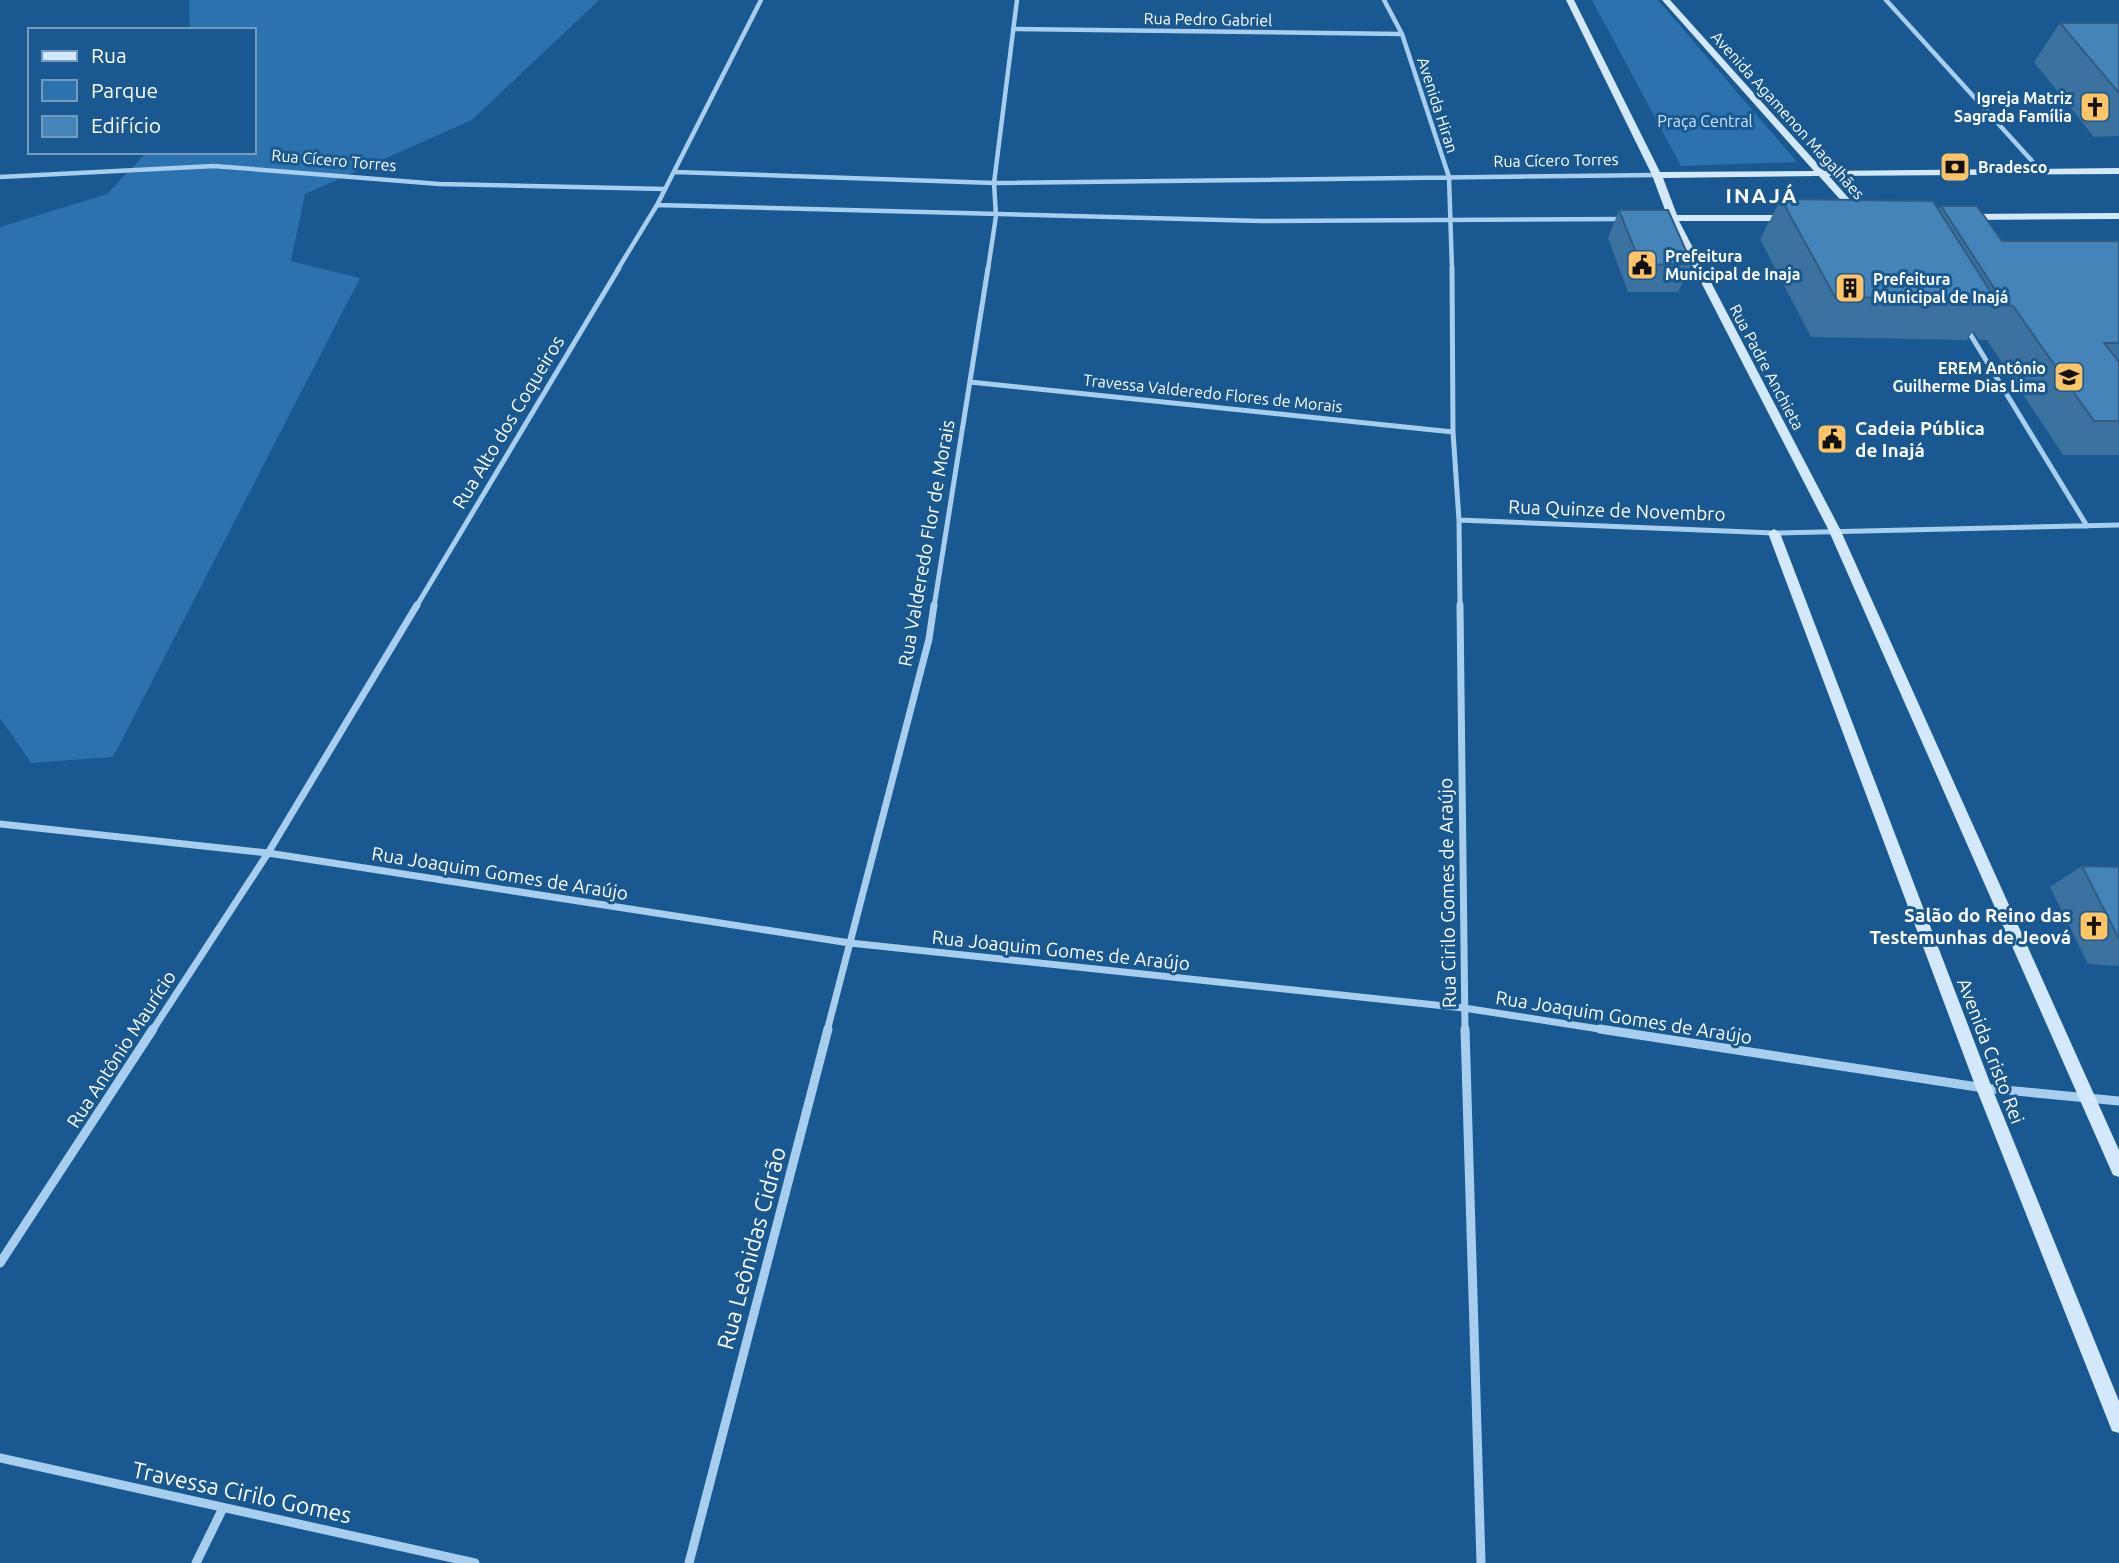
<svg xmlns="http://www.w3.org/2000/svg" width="2119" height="1563" viewBox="0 0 2119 1563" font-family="Ubuntu,sans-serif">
<rect width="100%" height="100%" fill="#195890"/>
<path fill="#2b72ae" d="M189,0H599L472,120L305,194L291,261L360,278L113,757L31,763L0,718V227L107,194L147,152H254V30H190Z
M1592,0H1658L1797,162L1681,166Z"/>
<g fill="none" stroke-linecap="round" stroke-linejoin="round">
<path stroke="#a7ceef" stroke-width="4.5" d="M1384,0L1402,34L1449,177L1452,269
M1886,0L2042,172
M1013,29L1402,34
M675,172L994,183L1657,175
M0,177L214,166L439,184L665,189
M657,205L1261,221L1623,219
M618,269L657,205L761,0
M988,269L996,216L994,183L1017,0"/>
<path stroke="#a7ceef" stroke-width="5" d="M1452,268L1453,432L1459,520L1460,607
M1967,329L2087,526
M970,382L1453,432
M1459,520L1774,533L2119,525
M416,607L619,268
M934,607L988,268"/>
<path stroke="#a7ceef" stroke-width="7" d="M1460,605L1465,1031
M0,824L268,853L850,943L1464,1008L1612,1031
M152,1031L268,853L417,605
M827,1031L929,639L934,605"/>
<path stroke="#a7ceef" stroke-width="9" d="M1465,1029L1481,1563
M1600,1029L1984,1088L2119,1101
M0,1263L153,1029
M0,1458L475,1563
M196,1563L223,1508
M689,1563L828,1029"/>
<path fill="#d4e8fb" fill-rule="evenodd" d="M1566,0H1574L1660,172L1814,171L1662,0H1670L1824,171L2119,168V174L1829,176L1861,212V216H1855L1819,176L1663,178L1677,215H1790L1795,218L1790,221H1679L1840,529L2119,1150V1177L2113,1175L1828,529L1668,218L1652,175Z
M2119,213V219L1968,220L1963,217L1968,214Z
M1774,529L1780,533L1992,1088L2119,1401V1433L2112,1431L1976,1088L1768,533Z"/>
</g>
<path fill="#3b729f" d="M2060,23H2119V136L2094,137L2034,62Z
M1781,199L1939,210L1941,206L2002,241H2119V455H2063L1987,340H1979L1973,331L1967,340L1811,337L1760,239Z
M1619,210L1692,264L1678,292H1628L1608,238Z
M2082,866L2119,867V966L2088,964L2050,887Z"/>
<path fill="#4584b9" stroke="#305c82" stroke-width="2" d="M2060,23H2119V93Z
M1781,199L1933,201L1996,300L1835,297Z
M1941,206H1977L2002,241H2119V343H2104L2119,362V421H2094L2013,306L2005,305Z
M1619,210H1668L1692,264L1641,265Z
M2082,866L2119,867V939Z"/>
<defs>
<g id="church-square" transform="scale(1.575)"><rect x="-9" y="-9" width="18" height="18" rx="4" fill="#ffc465" stroke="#195890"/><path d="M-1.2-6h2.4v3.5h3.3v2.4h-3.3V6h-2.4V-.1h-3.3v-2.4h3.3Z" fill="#111"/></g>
<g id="bank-square" transform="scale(1.575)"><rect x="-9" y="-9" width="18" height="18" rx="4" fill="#ffc465" stroke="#195890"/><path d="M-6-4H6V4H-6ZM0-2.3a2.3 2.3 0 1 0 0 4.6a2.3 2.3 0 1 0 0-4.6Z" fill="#111"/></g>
<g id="civic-square" transform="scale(1.575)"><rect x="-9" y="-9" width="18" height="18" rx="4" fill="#ffc465" stroke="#195890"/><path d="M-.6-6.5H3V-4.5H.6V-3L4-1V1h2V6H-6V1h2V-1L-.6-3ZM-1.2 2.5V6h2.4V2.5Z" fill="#111"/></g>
<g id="building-square" transform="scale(1.575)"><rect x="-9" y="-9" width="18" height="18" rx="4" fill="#ffc465" stroke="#195890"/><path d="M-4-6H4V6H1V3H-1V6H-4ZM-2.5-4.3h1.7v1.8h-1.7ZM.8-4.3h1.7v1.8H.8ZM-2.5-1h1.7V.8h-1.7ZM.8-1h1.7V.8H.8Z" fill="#111"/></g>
<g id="school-square" transform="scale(1.575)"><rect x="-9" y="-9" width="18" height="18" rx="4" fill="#ffc465" stroke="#195890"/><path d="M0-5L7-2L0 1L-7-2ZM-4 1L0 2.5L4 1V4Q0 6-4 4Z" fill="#111"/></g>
</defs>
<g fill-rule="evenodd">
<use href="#church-square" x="2095" y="107"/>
<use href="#bank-square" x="1955" y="167"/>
<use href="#civic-square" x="1642" y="265"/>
<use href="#building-square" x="1850" y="288"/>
<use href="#school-square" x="2069" y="377"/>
<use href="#civic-square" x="1832" y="439"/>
<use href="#church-square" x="2094" y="926"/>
</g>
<g text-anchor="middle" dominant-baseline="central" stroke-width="6" stroke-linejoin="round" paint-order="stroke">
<g font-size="16" fill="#fff" stroke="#195890">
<text transform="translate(1208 19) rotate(1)">Rua Pedro Gabriel</text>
<text transform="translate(1438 105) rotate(72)">Avenida Hiran</text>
<text transform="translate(1788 115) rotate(48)">Avenida Agamenon Magalhães</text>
<text transform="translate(334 160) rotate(5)">Rua Cícero Torres</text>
<text transform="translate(1556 160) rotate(-1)">Rua Cícero Torres</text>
<text transform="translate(1767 367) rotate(62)">Rua Padre Anchieta</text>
<text transform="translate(1213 393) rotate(6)">Travessa Valderedo Flores de Morais</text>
</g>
<g font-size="16" font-weight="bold" fill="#fff" stroke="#195890" text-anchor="start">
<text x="2072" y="98" text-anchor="end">Igreja Matriz<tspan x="2072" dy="18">Sagrada Família</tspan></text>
<text x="1978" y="167">Bradesco</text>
<text x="1665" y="256">Prefeitura<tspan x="1665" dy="18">Municipal de Inaja</tspan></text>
<text x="1873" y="279">Prefeitura<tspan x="1873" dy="18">Municipal de Inajá</tspan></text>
<text x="2046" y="368" text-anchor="end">EREM Antônio<tspan x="2046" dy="18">Guilherme Dias Lima</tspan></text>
</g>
<g font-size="16" fill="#cde6fb" stroke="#195890">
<text x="1705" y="121">Praça Central</text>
</g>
<g font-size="19" fill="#fff" stroke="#195890">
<text transform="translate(508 422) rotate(-59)">Rua Alto dos Coqueiros</text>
<text transform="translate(1617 510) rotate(2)">Rua Quinze de Novembro</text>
<text transform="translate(926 543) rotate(-80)">Rua Valderedo Flor de Morais</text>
<text transform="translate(500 873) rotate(9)">Rua Joaquim Gomes de Araújo</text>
<text transform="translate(1447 893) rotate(-91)">Rua Cirilo Gomes de Araújo</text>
<text transform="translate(1061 950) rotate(6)">Rua Joaquim Gomes de Araújo</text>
<text transform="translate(1624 1017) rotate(9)">Rua Joaquim Gomes de Araújo</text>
<text transform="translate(121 1049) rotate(-57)">Rua Antônio Maurício</text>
<text transform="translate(1991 1051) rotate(69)">Avenida Cristo Rei</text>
</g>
<g font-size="19" font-weight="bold" fill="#fff" stroke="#195890" text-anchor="start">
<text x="1855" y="428">Cadeia Pública<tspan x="1855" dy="22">de Inajá</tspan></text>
<text x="2071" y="915" text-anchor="end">Salão do Reino das<tspan x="2071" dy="22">Testemunhas de Jeová</tspan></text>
</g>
<g font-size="21" font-weight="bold" letter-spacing="2" fill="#fff" stroke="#195890">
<text x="1762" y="195">INAJÁ</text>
</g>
<g font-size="23" fill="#fff" stroke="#195890">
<text transform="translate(751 1248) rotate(-75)">Rua Leônidas Cidrão</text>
<text transform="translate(242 1492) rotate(12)">Travessa Cirilo Gomes</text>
</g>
</g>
<rect x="28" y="28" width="228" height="126" fill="#195890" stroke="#759bbc" stroke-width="2"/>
<rect x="42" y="51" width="35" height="10" fill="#d4e8fb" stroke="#759bbc" stroke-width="2"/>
<text x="91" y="63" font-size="21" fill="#ffffff">Rua</text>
<rect x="42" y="80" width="35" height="21" fill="#2b72ae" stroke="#759bbc" stroke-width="2"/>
<text x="91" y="98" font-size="21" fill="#ffffff">Parque</text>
<rect x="42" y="116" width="35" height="21" fill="#4584b9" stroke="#759bbc" stroke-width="2"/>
<text x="91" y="133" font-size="21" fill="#ffffff">Edifício</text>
</svg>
